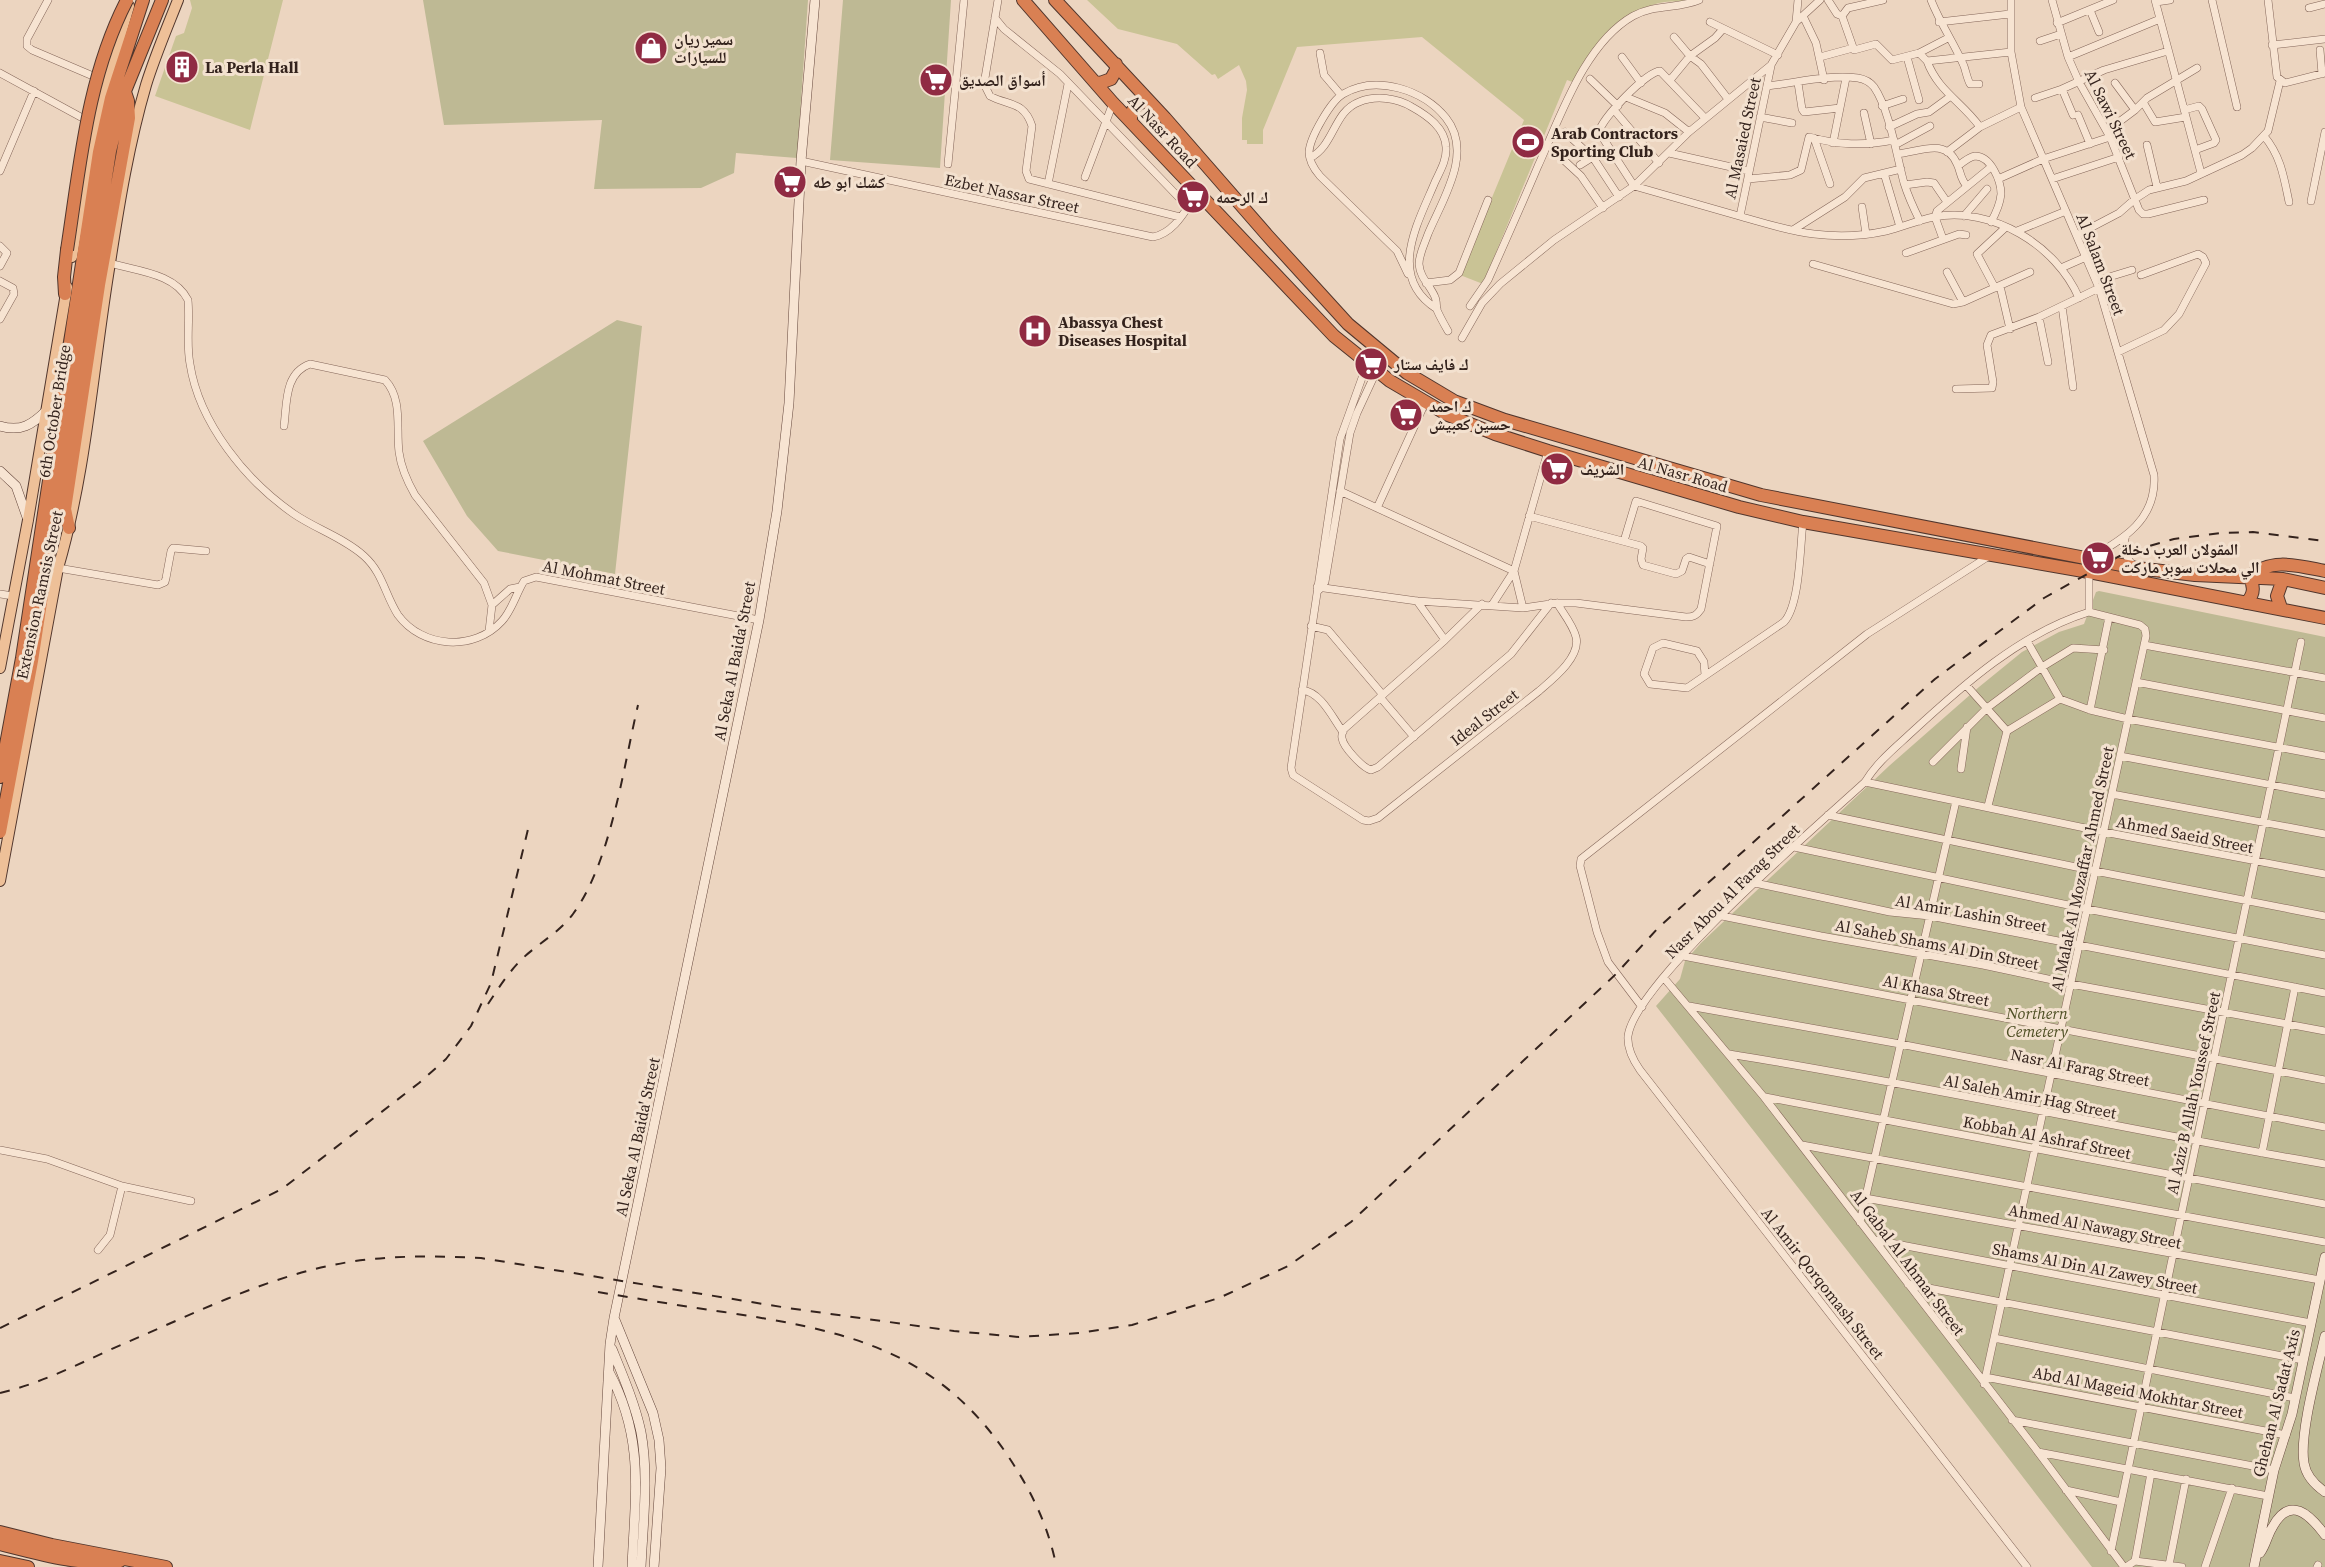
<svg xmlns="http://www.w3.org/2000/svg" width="2325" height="1567" viewBox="0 0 2325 1567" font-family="'Source Serif 4','Noto Naskh Arabic',serif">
<rect width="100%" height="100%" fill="#ecd5c0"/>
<path fill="#c9c395" d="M190,0H283L250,130L155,96L176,36L184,33L192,8Z
M1087,0H1691C1681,3 1670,0 1659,3C1647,6 1637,13 1626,20C1599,38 1587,53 1575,83L1567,80L1483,284L1460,275L1524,120L1422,37L1297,47L1263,130V144H1247V140H1242V118L1247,90L1246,81L1239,65L1218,79L1215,74L1212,75L1177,44L1118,29Z"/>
<path fill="#beb994" d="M423,0H808L797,158L736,153L734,173L701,188L594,189L602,120L444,125Z
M843,0H951L940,168L830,160Z
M617,320L642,326L615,574L498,551L467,516L423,441Z
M2099,591L2325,637V1567H2092L1936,1364L1656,1006L1680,979L1685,961L1701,943L1889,766L1979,687L2022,652L2059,632L2084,624L2096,592Z"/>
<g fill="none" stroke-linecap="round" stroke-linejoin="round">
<g stroke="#846659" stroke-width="8">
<path id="street" d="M48,0L27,39V46L32,50L100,79
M998,0L984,84L990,96C1009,106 1024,101 1032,126L1026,171L1029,179L1180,217
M1828,0L1837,14L1842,16
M1931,0C1940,23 1954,43 1964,66C1966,72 1967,78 1970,84H1979
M2011,0V52L2021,107L2099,288L2154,475C2157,519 2124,539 2090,558
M2052,0L2068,57L2079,82L2110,137L2139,210L2143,214H2148L2204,200
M2155,0L2201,173
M2212,0L2237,107
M2268,0L2277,77L2285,83L2325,73
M2156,2L2170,0
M2309,8L2325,4
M2090,10L2099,32
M1803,16L1816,43L1824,80
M1842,16L1854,50L1876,44L1892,60L1919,53L1948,38
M1842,16L1848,8L1883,0
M995,18L1004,29L1060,74L1188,207
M1710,22L1778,55
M1796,22L1798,0
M1939,22L2010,14
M2057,23L2113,0
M1674,37L1690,56L1701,64L1728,99
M2040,41L2061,34
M2272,45L2325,39
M2320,50L2322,74
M1320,53L1324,75L1341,95
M1919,53L1927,61L2011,52
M1622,57L1641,83
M1820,57L1853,48
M1907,57L1919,100
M2068,57L2160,19
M1927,61C1938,91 1962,102 1980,127
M0,73L88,121
M1590,79L1618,106
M1671,79L1690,56L1715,38L1723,29
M1798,83L1802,109L1804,112L1840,108
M2115,83L2135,110
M1767,86C1796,83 1829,74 1858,78C1864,79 1870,82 1874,87C1889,108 1897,157 1904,183C1908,196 1914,209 1920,221
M2062,89L2073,115
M1626,97L1665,113L1689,132
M2035,98L2062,89L2104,70L2168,51
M2143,102L2155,122L2186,117
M1882,106L1903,99
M1614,110L1659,163
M2184,110L2199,106L2202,109L2216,140L2214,143L2195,150
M1864,113L1871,144
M2078,115L2090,144
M1760,117L1792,123
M1705,118L1660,71C1646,72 1602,118 1599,132L1634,186C1669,196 1704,206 1739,216C1764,223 1788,231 1814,234C1837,237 1863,236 1886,231C1903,227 1918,220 1934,217C1992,206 2056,245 2079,298
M1889,127L1917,114L1929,112L1951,96
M2107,131L2135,110L2147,98L2197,68
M1565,132L1594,159L1619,197
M2264,136C2281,156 2284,178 2289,202
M1814,138L1830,184
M1833,143L1846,78
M1895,145L1930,126
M2147,145L2157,187
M1555,152L1581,176L1603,208
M1947,152L1980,127L2021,107
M1669,153L1749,171
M1897,154C1919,152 1946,137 1957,164C1961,172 1960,179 1967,186
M1310,158C1335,145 1333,112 1359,102C1376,95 1397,98 1412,107C1428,116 1445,128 1446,147C1447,160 1440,171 1435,182C1418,223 1386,277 1437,309
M801,161L1153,237C1175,233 1186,209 1198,192
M948,164L964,0
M1580,165L1607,148
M1958,166C1963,162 1969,157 1975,156C1991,156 2001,181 2001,194C2000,205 1996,213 1991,222
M0,171L34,91
M1884,173L1900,227
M1085,177L1113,103
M1748,179L1790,175L1801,170L1809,137C1839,145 1863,146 1894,140
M1998,179L2043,159L2110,137
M2052,179L2119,157
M1048,184L1068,84
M1905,185L1927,182L1934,183L1947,202
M2311,201L2325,132
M1862,207L1866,234
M1740,216L1771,66
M1964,216L1987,189
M1793,230L1845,197L1864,178L1901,169
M2017,231L2066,211
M2077,235L2119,213L2135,199L2149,190L2186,181L2242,155L2252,148L2268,131L2280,81
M1943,239L1935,217L1937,211L1991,167
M0,246L7,253L0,266
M1906,253L1959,234L1966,235
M110,263C136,271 175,273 188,300C190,322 186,343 190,364C199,423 246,481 294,514C316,529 344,538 364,556C383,573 385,595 398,615C422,648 474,652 502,621C512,610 516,594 524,581L536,577L759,620
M1813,264L1953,304L1963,302L2030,272
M2061,268L2086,257
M1947,272L1963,302
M1411,275L1408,274L1397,251L1320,176C1314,169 1309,161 1309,152C1310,137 1331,101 1343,94C1376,74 1424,90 1446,118C1474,153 1442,200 1428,234C1425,243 1419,254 1419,264C1420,278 1430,285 1435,297C1437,301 1436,306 1437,310C1440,317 1444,324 1448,331
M0,281L13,288L14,294L0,319
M2096,281L2132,270
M1426,283L1450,280L1459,273L1488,200
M2000,286L2010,329
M1995,288L1977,254L2006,227
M1470,306L1488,280C1505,242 1522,204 1538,166C1560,118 1584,44 1633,16C1654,4 1678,9 1699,0
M2062,306L2073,387
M2039,317L2048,362
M1462,338L1482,303L1500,284L1554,240L1634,186L1689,132L1771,65L1796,22L1820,0
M2118,352L2164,330L2179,314L2206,263L2203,257L2198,254L2141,275
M1367,364L1340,439L1291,768L1293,775L1363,820L1369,821L1378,818L1539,691C1553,679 1581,657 1576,637C1573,625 1563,613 1557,603
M1956,389L1992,388L1993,382L1987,345L1991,335L2039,317L2099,288
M284,426C287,404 284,373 310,364L385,380C403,399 396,428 399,452C401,468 407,481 415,495L484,583L492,605L489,631
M1340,491L1514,571
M1377,508L1425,403
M1529,516L1641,546L1643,548L1641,559L1643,565L1676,574L1682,571L1686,559L1689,557L1710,564
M2126,535C2122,547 2124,556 2133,565
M58,568L158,585L165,582L166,578L171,551L173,548L206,551
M1514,571L1523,608
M1317,587L1417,601L1523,608L1557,603H1576L1686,617C1694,617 1697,615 1701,609L1717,526L1636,501L1624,541
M1319,590L1325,582L1350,433L1357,413L1376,372
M0,594L13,596
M1417,601L1445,640
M1482,604L1445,640L1344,729C1343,732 1341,734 1342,738C1343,747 1363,768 1371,770L1378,767L1511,654L1551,603
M492,605L510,589L520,587
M1492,605L1514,571L1548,451
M1311,626L1328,630L1383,695
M2027,641L2060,699
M2144,645L2325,678
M1705,675L1704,662L1697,651L1663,643L1653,648L1644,674L1650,684L1687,688L1784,622C1800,605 1800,547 1803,522
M2136,682L2325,718
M1966,685L2007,731
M1302,690C1321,692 1332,717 1343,732
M1380,697L1414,737
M2090,710L2109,617
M2120,756L2325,795
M1933,762L1987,708L2042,667L2073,648L2104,650
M1961,769L1967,727
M1865,782L2104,832L2325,874
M2112,794L2325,834
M1988,806L2007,731L2060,699L2090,710L2128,719L2325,756
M1828,815L2095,871L2325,916
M1794,847L2087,909L2325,955
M1755,883L1890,912L1930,916L2325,993
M1722,916L1821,936L1983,965L2071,984L2325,1031
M1683,956L2325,1080
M1664,978L1764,1097L2038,1452L2124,1567
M1689,1006L1900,1044L2325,1127
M1642,1007L1608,962L1597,932L1580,866L1581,859L1867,634L1989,556
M1729,1054C1929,1086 2126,1130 2325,1164
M1765,1097L2325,1204
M1802,1145L2325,1242
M0,1150L47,1159L122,1186L110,1235L98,1250
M2262,1153L2295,987
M122,1186L191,1201
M1865,1198L2320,1280
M1860,1222L1956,801
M1875,1240L2311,1323
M1908,1284L2303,1360
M1994,1338L2295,1398
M1985,1377L2286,1435
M1984,1384L2146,636L2145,629L2140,625L2089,612
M2012,1420L2274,1470
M2038,1452L2268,1496
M2066,1490L2121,1502
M2111,1551L2301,642
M2135,1561L2151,1473
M2169,1565L2186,1479
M2027,1567L1640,1070C1633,1060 1627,1049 1628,1036C1635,982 1818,825 1865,782C1877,762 1895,748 1912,732C1963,685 2021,633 2089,612V572
M2126,1567L2135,1561L2182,1567
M2205,1567L2232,1488
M2317,1567L2318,1565"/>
</g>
<g stroke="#65473c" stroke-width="10">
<path id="secondary" d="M0,426C21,432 32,425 47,410
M0,471L16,486L28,520
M615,1320L653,1413L659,1440L661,1468L654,1567
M2325,1336C2318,1367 2299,1434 2304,1463C2306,1476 2315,1485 2325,1492
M612,1349C623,1376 635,1404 641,1432C649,1476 643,1523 641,1567
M609,1372C645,1439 635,1495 632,1567
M2260,1553C2266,1545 2267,1536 2272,1528C2290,1494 2310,1515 2325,1535
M598,1567L610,1344L614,1318L759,620L777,511L789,403L801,161L815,0
M2254,1567L2274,1470L2292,1414L2325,1257"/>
</g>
<g stroke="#51362d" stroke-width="12">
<path id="primary" d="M72,257L95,124L129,6
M0,668L28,520L67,287
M0,881L58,568C87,469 93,365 110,263C119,204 129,143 146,85C155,56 167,28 178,0"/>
</g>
<g stroke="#51362d" stroke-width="14">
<path id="highway" d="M1023,0L1113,103L1334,336L1390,381L1448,415L1495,434L1548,451L1739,507L1803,522L2089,572L2325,618
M1055,0L1165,118L1267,235L1348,324L1407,373L1454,401L1505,420L1761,495L2137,568L2195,575L2283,579L2325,588
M1095,82L1100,83L1111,79L1116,70V64
M1131,122C1130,110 1136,102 1148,101
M65,294L64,277L67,250
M69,528L65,509L99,285L129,118L128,101L125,92
M2246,603C2254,595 2255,587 2249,577C2271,557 2299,566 2325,571
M2281,608L2277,596L2283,579
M0,777L22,658L99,152L111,98L143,0
M0,832L32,661L110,151L125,91L162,0
M0,1532L52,1545L166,1567
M0,1544C36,1553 83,1567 120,1561
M0,1561L28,1567"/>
</g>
<use href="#street" stroke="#f7e4d2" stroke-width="7"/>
<use href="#secondary" stroke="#f7e4d2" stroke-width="9"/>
<use href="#primary" stroke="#eec098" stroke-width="10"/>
<use href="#highway" stroke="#d98053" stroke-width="12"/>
<path stroke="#34231d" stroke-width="2" stroke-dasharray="10 10" stroke-linecap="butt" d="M488,1004C498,989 508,973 521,960C537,944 559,933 573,914C611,862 623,769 638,705
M598,1292C640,1299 682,1306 724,1312C842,1330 934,1348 1006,1453C1029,1487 1046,1520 1055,1560
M0,1328L282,1189L419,1083L446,1059L471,1026L491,983L529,825
M0,1393C43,1383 82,1362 123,1344C196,1313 269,1275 349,1262C393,1255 437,1256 481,1258L788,1308L954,1331L1019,1337L1079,1333L1132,1325L1219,1298L1288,1266L1351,1222L1616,974L1659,927L1935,679L2044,598L2125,553L2174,539L2221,533L2253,532L2325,541"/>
<g stroke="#51362d" stroke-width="14" stroke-linecap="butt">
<path id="highway-bridge" d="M67,250C80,166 87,77 127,0"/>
</g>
<use href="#highway-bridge" stroke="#d98053" stroke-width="12"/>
</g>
<defs>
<g id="shop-disc" transform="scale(1.725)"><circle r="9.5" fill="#902b43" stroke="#f3e1cf"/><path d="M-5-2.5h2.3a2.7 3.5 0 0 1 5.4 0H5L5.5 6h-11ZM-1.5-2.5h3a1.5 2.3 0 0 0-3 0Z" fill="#fff"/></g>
<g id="building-disc" transform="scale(1.725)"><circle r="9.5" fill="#902b43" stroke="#f3e1cf"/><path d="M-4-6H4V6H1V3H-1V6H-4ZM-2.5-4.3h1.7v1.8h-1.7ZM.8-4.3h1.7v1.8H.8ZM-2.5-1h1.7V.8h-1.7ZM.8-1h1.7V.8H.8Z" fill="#fff"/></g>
<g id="supermarket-disc" transform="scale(1.725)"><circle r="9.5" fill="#902b43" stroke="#f3e1cf"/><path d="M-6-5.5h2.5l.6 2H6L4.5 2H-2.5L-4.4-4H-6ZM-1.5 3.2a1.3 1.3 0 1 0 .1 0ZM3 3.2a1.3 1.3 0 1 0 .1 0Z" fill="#fff"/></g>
<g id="stadium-disc" transform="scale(1.725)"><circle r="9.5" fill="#902b43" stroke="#f3e1cf"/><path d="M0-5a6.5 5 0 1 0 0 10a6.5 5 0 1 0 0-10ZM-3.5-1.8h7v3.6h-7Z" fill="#fff"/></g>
<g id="hospital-disc" transform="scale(1.725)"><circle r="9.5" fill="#902b43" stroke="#f3e1cf"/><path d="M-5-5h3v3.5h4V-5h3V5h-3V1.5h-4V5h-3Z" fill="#fff"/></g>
</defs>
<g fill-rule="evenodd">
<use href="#shop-disc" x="651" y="48"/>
<use href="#building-disc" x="182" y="67"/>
<use href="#supermarket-disc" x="936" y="80"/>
<use href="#stadium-disc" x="1528" y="142"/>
<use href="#supermarket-disc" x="790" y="182"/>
<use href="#supermarket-disc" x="1193" y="197"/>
<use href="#hospital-disc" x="1035" y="331"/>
<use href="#supermarket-disc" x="1371" y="364"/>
<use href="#supermarket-disc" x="1406" y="415"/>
<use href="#supermarket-disc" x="1557" y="469"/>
<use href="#supermarket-disc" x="2098" y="558"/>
</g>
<g text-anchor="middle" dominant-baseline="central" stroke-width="6" stroke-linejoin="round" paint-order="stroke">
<g font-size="16" font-weight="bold" fill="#34231d" stroke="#f3e1cf" text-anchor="start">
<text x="674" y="39">سمير ريان<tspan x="674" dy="18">للسيارات</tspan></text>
<text x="205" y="67">La Perla Hall</text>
<text x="959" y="80">أسواق الصديق</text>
<text x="1551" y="133">Arab Contractors<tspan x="1551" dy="18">Sporting Club</tspan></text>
<text x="813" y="182">كشك ابو طه</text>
<text x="1216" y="197">ك الرحمه</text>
<text x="1058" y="322">Abassya Chest<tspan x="1058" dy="18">Diseases Hospital</tspan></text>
<text x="1394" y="364">ك فايف ستار</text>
<text x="1429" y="406">ك احمد<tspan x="1429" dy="18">حسين كعبيش</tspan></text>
<text x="1580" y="469">الشريف</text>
<text x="2121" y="549">المقولان العرب دخلة<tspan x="2121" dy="18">الي محلات سوبر ماركت</tspan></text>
</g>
<g font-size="16" fill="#34231d" stroke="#f3e1cf">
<text transform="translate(2111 114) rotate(64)">Al Sawi Street</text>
<text transform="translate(1163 131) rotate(47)">Al Nasr Road</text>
<text transform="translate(1742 138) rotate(-78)">Al Masaied Street</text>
<text transform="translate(1012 193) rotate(12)">Ezbet Nassar Street</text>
<text transform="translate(2101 264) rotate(69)">Al Salam Street</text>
<text transform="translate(54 411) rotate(-81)">6th October Bridge</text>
<text transform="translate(1683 474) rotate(16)">Al Nasr Road</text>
<text transform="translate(604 577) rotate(11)">Al Mohmat Street</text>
<text transform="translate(39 595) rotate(-78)">Extension Ramsis Street</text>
<text transform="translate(734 661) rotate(-79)">Al Seka Al Baida' Street</text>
<text transform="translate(1484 717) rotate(-38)">Ideal Street</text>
<text transform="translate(2185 834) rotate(11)">Ahmed Saeid Street</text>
<text transform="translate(2082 869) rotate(-78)">Al Malak Al Mozaffar Ahmed Street</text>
<text transform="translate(1732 891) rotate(-45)">Nasr Abou Al Farag Street</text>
<text transform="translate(1971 913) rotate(10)">Al Amir Lashin Street</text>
<text transform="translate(1937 944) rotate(11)">Al Saheb Shams Al Din Street</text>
<text transform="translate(1936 990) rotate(11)">Al Khasa Street</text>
<text transform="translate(2080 1067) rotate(11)">Nasr Al Farag Street</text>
<text transform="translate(2193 1093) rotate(-78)">Al Aziz B Allah Youssef Street</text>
<text transform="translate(2030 1096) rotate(11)">Al Saleh Amir Hag Street</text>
<text transform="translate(637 1137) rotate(-78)">Al Seka Al Baida' Street</text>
<text transform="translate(2047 1137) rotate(11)">Kobbah Al Ashraf Street</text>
<text transform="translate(2095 1226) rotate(11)">Ahmed Al Nawagy Street</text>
<text transform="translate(1908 1262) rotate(53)">Al Gabal Al Ahmar Street</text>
<text transform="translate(2095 1268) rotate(11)">Shams Al Din Al Zawey Street</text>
<text transform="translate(1823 1283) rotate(52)">Al Amir Qorqomash Street</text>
<text transform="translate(2138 1392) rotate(11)">Abd Al Mageid Mokhtar Street</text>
<text transform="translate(2276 1403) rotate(-76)">Ghehan Al Sadat Axis</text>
</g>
<g font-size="16" font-style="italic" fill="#4e4f24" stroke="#f3e1cf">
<text x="2037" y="1013">Northern<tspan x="2037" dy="18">Cemetery</tspan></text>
</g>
</g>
</svg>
